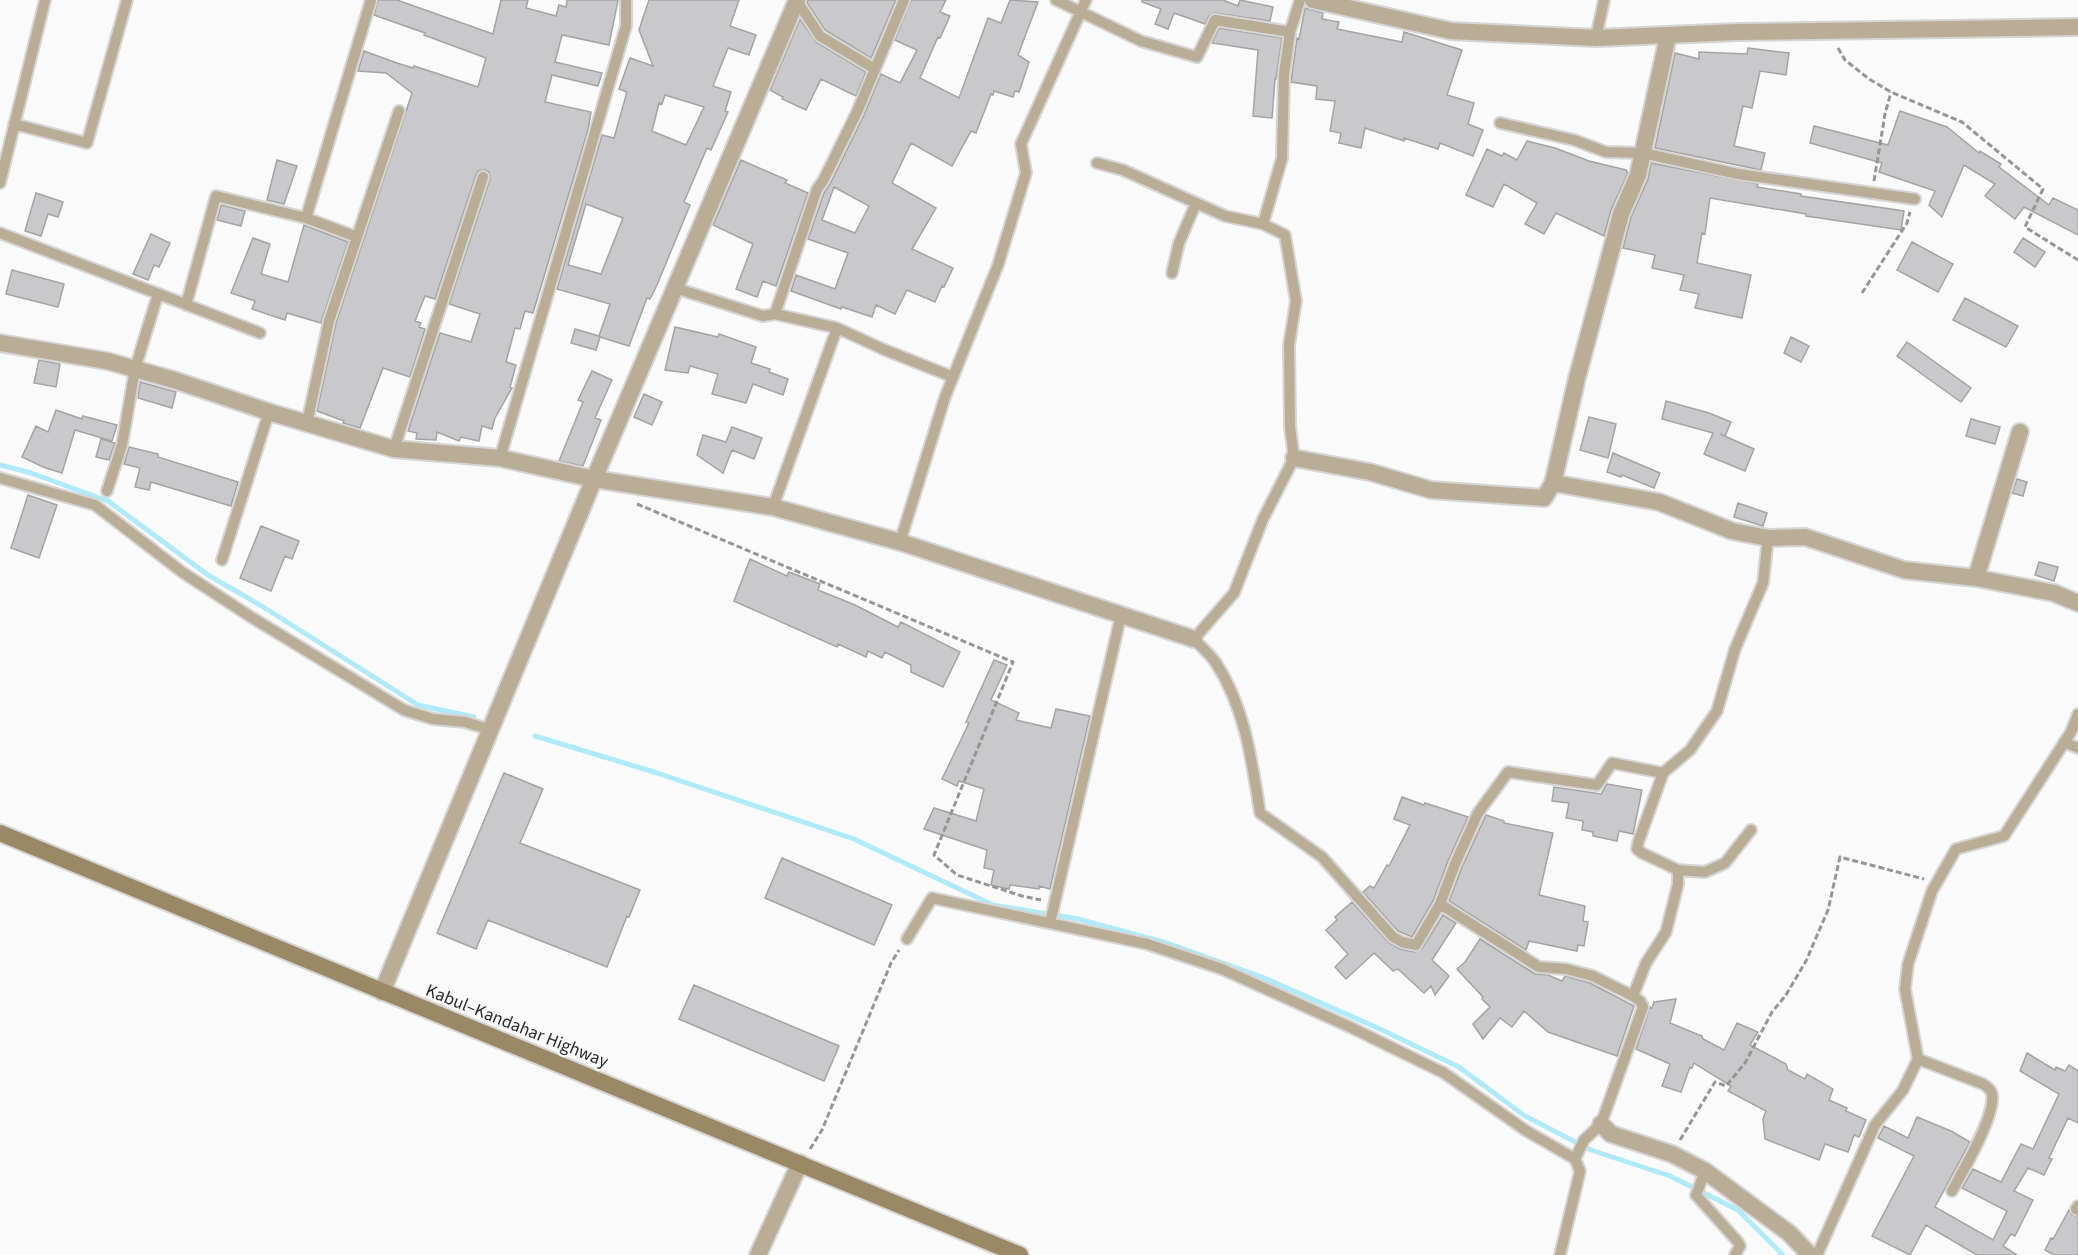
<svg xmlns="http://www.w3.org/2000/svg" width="2078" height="1255" viewBox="0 0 2078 1255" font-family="'Source Sans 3',sans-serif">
<rect width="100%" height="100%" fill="#fafafb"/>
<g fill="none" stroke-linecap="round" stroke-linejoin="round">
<path stroke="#afebfb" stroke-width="5" d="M0,465L31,473L108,501L208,575L260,605L418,705L474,717
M535,736L654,772L854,839L993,905L1078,919L1167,943L1262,977L1380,1029L1459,1067L1525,1116L1591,1150L1670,1176L1738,1210L1783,1255"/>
</g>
<path fill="#c9c8ca" stroke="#a4a3a5" stroke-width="1.5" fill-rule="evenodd" d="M378,0H397L493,34L501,0H528L526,8L556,16L559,5L566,7L567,0H618L609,45L562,35L555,62L602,73L598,86L552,75L545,102L591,112L588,130L533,313L525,311L520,329L515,328L506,362L516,365L510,387L512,388L495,418L492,429L482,426L479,441L461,437L459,441L437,432L436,440L416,439L417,433L408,431L440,333L471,342L480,314L449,304L490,179L489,172L485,170L478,171L476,175L435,299L425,296L415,321L421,323L419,327L425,329L410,377L383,368L360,428L343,423L344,421L317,411L336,323L412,93L386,73L358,71L364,51L397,63L413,68L414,66L478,87L486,58L424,35L425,33L374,15Z
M649,0H739L730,26L756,35L749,55L728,48L713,86L731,92L725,111L728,112L711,150L707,148L684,202L690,205L657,285L650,299L647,298L629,346L600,337L596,350L571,343L575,329L599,336L610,304L557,289L602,135L614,138L627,92L619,89L630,58L653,66L639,30ZM665,95L704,107L686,145L652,131L659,103L662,104ZM586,204L623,218L601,274L568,265Z
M808,0H896L871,58L825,30L807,3Z
M911,0H946L940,12L950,16L940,38L938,37L920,78L959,98L988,18L1001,23L1010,0L1038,2L1018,55L1029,62L1019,92L1015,91L1013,97L994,91L993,95L991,94L976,133L971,131L952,166L911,143L892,183L936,208L912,249L953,268L944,287L942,286L935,302L907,290L895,314L876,305L872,317L842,307L841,309L791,291L796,275L835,289L848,253L808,239L824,193L830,184L864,115L881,74L900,83L917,50L895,40ZM834,187L869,206L855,233L822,220Z
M1142,0H1223L1238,6L1240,0L1273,7L1270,21L1215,13L1209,16L1205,24L1174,13L1168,29L1155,24L1161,9L1142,2Z
M1305,8L1323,13L1322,19L1339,22L1337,29L1402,42L1404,32L1462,50L1447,95L1474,103L1468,124L1483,130L1473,156L1440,143L1438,149L1404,138V141L1365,128L1361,148L1339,143L1341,133L1330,131L1335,101L1316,99L1317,86L1291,82L1297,38L1299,39Z
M800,19L816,42L866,72L856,96L821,79L806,110L782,99L783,97L770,90Z
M1219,28L1282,38L1276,79H1275L1272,118L1253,116L1258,50L1212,43Z
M1748,48L1789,53L1786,75L1760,71L1752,108L1743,106L1734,146L1765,153L1761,170L1655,148L1675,53L1699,59V52L1747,54Z
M1900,111L1947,127L1979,153L1980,151L2001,164L1999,167L2049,205L2053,198L2078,210V235L2024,207L2015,219L1985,196L1995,184L1964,165L1942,217L1929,205L1935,191L1879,172L1882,163L1810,143L1814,126L1888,145Z
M1527,141L1555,148L1589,161L1626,170L1628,173L1611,210L1604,236L1556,213L1544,234L1525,224L1537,203L1504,184L1493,207L1466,195L1487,149L1502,156L1504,153L1517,160Z
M277,160L297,166L284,204L267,200Z
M741,160L787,180L785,183L808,193L776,286L763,281L757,297L736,289L753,244L713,225Z
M1651,163L1758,184L1757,187L1801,194V196L1904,211L1901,230L1806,216V214L1710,198L1705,234L1702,233L1697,263L1751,275L1742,318L1695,308L1699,294L1680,290L1684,275L1652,268L1655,255L1623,248L1631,217L1648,179Z
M36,193L63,202L58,217L48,214L41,236L25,231Z
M221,205L245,211L241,226L217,220Z
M304,225L348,242L321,323L287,313L285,320L252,309L255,301L231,293L253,238L270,244L261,274L288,282Z
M151,234L170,243L159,267L154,265L148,280L133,274Z
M2023,238L2045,252L2035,267L2014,252Z
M1912,242L1953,264L1938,292L1897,270Z
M12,270L64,284L58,307L6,294Z
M1965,298L2018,326L2006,347L1953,320Z
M675,327L718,337L719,334L756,347L751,363L770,369L769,372L788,379L783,395L753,384L746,403L712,394L718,374L690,366L688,373L665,370Z
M1791,337L1809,346L1801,362L1784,353Z
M1907,342L1971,388L1961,402L1897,356Z
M39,360L60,364L56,387L34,383Z
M592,371L612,380L595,418L601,420L583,466L559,461L583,402L578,400Z
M140,382L176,392L172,408L138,398Z
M644,394L662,402L652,425L634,417Z
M1666,401L1709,413L1731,422L1725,436L1720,434L1754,449L1745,471L1704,454L1713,433L1662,419Z
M56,410L82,419L83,416L117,425L112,441L75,430L62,473L43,467L22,457L36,426L48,432Z
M1589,417L1616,424L1608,458L1580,450Z
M1971,419L2000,427L1995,444L1966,436Z
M732,427L762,438L754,459L732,450L723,473L697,455L703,435L726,442Z
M101,439L115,443L109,460L96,457Z
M129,447L158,454V457L238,482L231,506L151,482L149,490L135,487L140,468L124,464Z
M1613,453L1660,473L1654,488L1622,475L1621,477L1607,472Z
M2017,479L2027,482L2023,496L2012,493Z
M28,495L57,505L39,558L11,548Z
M1738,503L1767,513L1763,526L1734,517Z
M261,526L299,541L292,559L285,556L271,591L240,578Z
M750,559L787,576L789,572L820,584L818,590L855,605L898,627L901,622L960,652L943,687L911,672V665L885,652L882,658L868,651L866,657L838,644L837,647L734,601Z
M2039,562L2058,567L2054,581L2035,575Z
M994,660L1007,665L991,700L1019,713L1016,720L1051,728L1056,709L1090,716L1050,889L1039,886V889L1010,885L1009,889L991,885L994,870L984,868L987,850L924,829L934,808L976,821L984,789L959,781L957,786L942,779L969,723L966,722Z
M504,773L543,789L520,843L640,890L629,917L627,916L607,967L488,920L476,949L437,933Z
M1607,784L1642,790L1633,834L1619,831L1617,841L1593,836V832L1582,830L1583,821L1566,818L1569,803L1552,801L1554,787L1601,794Z
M1402,797L1424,805L1425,803L1468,817L1448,861L1433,901L1412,937L1398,931L1363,892L1370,886L1374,888L1387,865L1389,866L1410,825L1394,819Z
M1486,815L1504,821V823L1553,833L1539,895L1585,906L1583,921L1588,922L1584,946L1578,945L1577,951L1529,941L1526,950L1449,901L1462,867Z
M782,858L892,905L874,945L765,898Z
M1352,902L1388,942L1400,949L1414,952L1422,949L1443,915L1456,923L1432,960L1449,976L1435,995L1431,986L1424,993L1398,969L1393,971L1374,953L1346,979L1335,967L1348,954L1326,930L1337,920L1335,917Z
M1480,939L1535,974L1548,975L1562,981L1565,976L1590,983L1634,1006L1617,1056L1548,1032L1524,1011L1512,1027L1500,1018L1483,1039L1473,1024L1490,1007L1482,999L1483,997L1457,969L1465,962Z
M694,985L839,1046L824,1081L679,1019Z
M1676,999L1670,1023L1702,1036L1703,1039L1724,1050L1737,1023L1758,1032L1750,1045L1786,1064L1788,1070L1805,1079L1807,1074L1833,1089L1829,1100L1847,1108L1846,1111L1866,1120L1859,1137L1854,1135L1848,1152L1825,1144L1819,1160L1765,1139L1763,1119L1766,1111L1728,1091L1731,1086L1694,1063L1692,1068L1690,1067L1681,1092L1662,1086L1670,1064L1636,1049L1650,1007L1652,1008L1654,1002Z
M2027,1053L2055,1070L2056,1067L2065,1071L2069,1065L2078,1071V1123L2068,1118L2049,1158L2052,1159L2044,1175L2028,1168L2014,1191L2033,1200L2015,1236L2011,1234L2003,1246L2017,1255H1977L1926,1225L1910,1255L1872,1236L1914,1156L1878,1138L1884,1126L1908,1138L1917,1117L1951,1131L1970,1142L1935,1207L1993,1240L2007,1211L1962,1188L1973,1169L2001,1182L2021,1144L2033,1149L2059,1094L2020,1071Z
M2069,1210L2072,1215L2078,1217V1255H2054L2045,1250L2051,1238L2053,1239Z"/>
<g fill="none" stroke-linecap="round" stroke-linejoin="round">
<g stroke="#d5d5d6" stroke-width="14">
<path id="service" d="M1056,0L1141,41L1197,57L1215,20L1290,32
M1300,0L1290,32L1284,74L1282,158L1263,224L1285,235L1296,301L1289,345L1290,427L1294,458L1263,519L1234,593L1194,639C1201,647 1210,654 1216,663C1245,708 1252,761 1260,813L1322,857L1393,937L1402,942L1416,945L1440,904L1455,864L1478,813L1508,772L1597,785L1612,763L1663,773
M797,1L820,36L875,69
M1596,38L1604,0
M1500,123L1574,140L1606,152L1643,153L1738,174L1915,199
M14,124L87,143L127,0
M1097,163L1123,170L1225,216L1263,224
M0,183L45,0
M306,218L371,0
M0,233L260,333
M1172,273L1179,243L1196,203
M675,288L763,316L775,314L837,328L885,350L953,377
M186,305L216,196L306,218L357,237
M775,314L817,189L823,181L857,112L904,0
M307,423L329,321L399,111
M394,449L483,177
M500,458L626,26V0
M0,478L95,505L182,572L251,617L404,710L433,719L465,722L491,730
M107,491L122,445L135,369L158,294
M773,507L837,328
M900,542L945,397L998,265L1026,173L1021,144L1086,0
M222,560L269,412
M2064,742L2078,748
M1678,870L1705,872L1725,863L1751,830
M1440,904L1539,967L1566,969L1593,976L1633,996L1640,1001L1643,1007L1601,1124L1584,1140L1575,1159
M1050,923L1121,615
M907,939L932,898L1147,944L1222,969L1350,1027L1444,1073L1525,1130L1575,1159L1580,1171L1560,1255
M1633,996L1646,963L1666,932L1678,884V870L1642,853L1637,849L1638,843L1663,773L1690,750L1717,711L1735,649L1763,583L1768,538
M1918,1059L1983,1084C1987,1087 1991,1089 1992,1094C1996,1115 1963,1171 1952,1191
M1705,1171L1696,1195L1738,1242L1740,1246L1735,1255
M2078,1206L2076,1209L2078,1210
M1817,1255L1875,1125L1903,1090L1918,1059L1905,989L1908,964L1932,891L1956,849L2004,836L2071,732L2078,714"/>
</g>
<g stroke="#d5d5d6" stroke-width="20">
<path id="minor" d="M0,343L107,361L174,380L269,412L394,449L500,458L594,479L773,507L900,542L1194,639
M1294,458L1370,472L1431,490L1544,498L1553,483L1577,378L1621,214L1638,175L1668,36
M1553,483L1659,502L1732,531L1768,538L1805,537L1904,570L1976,578L2054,593L2078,603
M1976,578L2020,432
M1601,1124L1611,1134L1672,1154L1705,1171L1789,1233L1810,1255
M758,1255L800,1163"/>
</g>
<g stroke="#d5d5d6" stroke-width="20">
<path id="tertiary" d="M1313,0L1451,31L1596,38L1738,32L2078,27
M382,992L594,479L797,0"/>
</g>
<g stroke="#d5d5d6" stroke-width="20">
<path id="secondary" d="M0,833L1020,1255"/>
</g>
<path stroke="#969697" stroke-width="3" stroke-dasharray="6 3" stroke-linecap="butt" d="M1838,48L1845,60L1869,79L1891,92L1962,122L2043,189L2025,227L2078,260
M1874,181L1885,114L1891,92
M1862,293L1907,223L1910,212
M637,504L1013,662L934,855L957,875L1022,896L1041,900
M1680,1140L1715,1082L1726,1086L1745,1063L1772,1012L1786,995L1806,961L1828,910L1840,857L1924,879
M810,1149L822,1130L891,963L899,950"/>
<use href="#service" stroke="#baad95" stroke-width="10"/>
<use href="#minor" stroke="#baad95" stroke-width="16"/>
<use href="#tertiary" stroke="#baad95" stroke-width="16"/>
<use href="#secondary" stroke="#9b8864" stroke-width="16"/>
</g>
<g text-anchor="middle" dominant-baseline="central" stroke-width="4.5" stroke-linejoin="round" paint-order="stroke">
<g font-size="18" fill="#2b2b2b" stroke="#fafafb">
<text transform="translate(517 1026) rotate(22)">Kabul–Kandahar Highway</text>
</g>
</g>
</svg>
